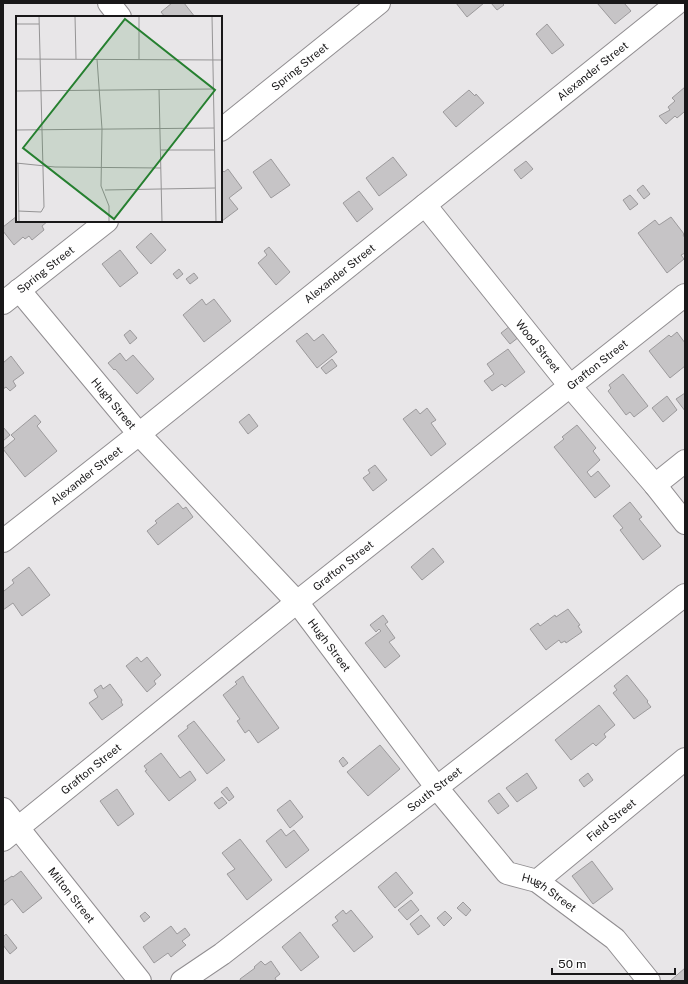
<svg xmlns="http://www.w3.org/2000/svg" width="688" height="984" viewBox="0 0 688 984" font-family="'Public Sans',sans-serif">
<rect width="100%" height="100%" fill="#e8e6e8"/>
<path fill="#c6c4c6" stroke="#9c9a9c" d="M172,3H184L195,17H165L161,12Z
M456,3H484L467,17Z
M491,3H502L504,5L497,10Z
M597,3H624L631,11L615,24Z
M547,24L564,45L552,54L536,34Z
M685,87V114L684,112L677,118L675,116L666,124L659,116L670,110L668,107L675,101L672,98Z
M469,90L475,96L476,94L484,103L456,127L443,112Z
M393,157L407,175L379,196L366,178Z
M271,159L290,185L271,198L253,172Z
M526,161L533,169L521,179L514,170Z
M228,169L242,188L229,198L238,209L222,221L221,171L222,170L224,172Z
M643,185L650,194L644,199L637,190Z
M359,191L373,209L357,222L343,203Z
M630,195L638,204L630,210L623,200Z
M17,216V221H48L42,226L44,230L32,240L29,236L25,239L23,237L14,245L3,231V227Z
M671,217L684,234L683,235L685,238V253L681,255L684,259L667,273L638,233L655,220L659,225Z
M151,233L166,250L151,264L136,247Z
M269,247L290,272L276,285L258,263L267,255L264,251Z
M120,250L138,273L120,287L102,264Z
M179,269L183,274L177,279L173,274Z
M194,273L198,278L190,284L186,279Z
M202,299L206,305L214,299L231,321L204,342L183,315Z
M510,326L519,337L510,344L501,333Z
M130,330L137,338L130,344L124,335Z
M677,332L685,343V366L670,378L649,351L669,335L671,337Z
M307,333L314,341L323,334L337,352L317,368L296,341Z
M508,349L525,372L505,387L502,384L492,391L484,381L494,374L487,364Z
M120,353L126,361L133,355L154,379L137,394L115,369L114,370L108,363Z
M11,356L24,373L13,381L16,386L10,391L6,387L3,389V363Z
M332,359L337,366L326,374L321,368Z
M623,374L648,406L634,417L630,412L626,415L608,391L611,388L609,385Z
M685,393V411L676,399Z
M667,396L677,410L663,422L652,408Z
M427,408L436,420L431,423L446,444L431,456L403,419L416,409L420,414Z
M249,414L258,426L248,434L239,422Z
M35,415L41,422L37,426L57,451L25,477L3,449L15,439L11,435Z
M577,425L596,448L593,451L600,460L587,472L591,477L598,471L610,486L595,498L554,447L564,439L562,437Z
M3,427L10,435L3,441Z
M375,465L387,480L373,491L363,478L370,473L368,470Z
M630,502L642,517L639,519L661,546L643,560L620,530L623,528L613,516Z
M178,503L183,509L186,507L193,517L158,545L147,531L157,523L155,521Z
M433,548L444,562L422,580L411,567Z
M29,567L50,595L22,616L13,603L3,610V590L4,591L14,583L12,580Z
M568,609L580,625L578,626L582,632L566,643L565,641L561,643L559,640L546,650L530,629L538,623L540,626L555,615L556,617Z
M383,615L388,622L385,624L395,638L389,642L400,656L385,668L365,643L381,631L379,629L376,632L370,625Z
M137,657L141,662L147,657L161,675L154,681L156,684L147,692L126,666Z
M627,675L648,701L647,702L651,707L634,719L613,693L617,690L614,686Z
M243,676L246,682L279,728L258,743L249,730L245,733L237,721L240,719L223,695L237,684L235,682Z
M110,684L122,700L121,702L123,705L102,720L89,703L98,697L94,690L101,685L103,689Z
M599,705L615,725L604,734L606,737L596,746L593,743L571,760L555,740Z
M194,721L225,760L207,774L178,736L188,728L187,726Z
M380,745L400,769L368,796L347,772Z
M161,753L180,778L190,771L196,780L169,801L145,771L147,770L144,766Z
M343,757L348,763L343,767L339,761Z
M527,773L537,788L517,802L506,788Z
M588,773L593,780L584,787L579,780Z
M227,787L234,797L229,801L221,792Z
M117,789L134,814L118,826L100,801Z
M499,793L509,806L498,814L488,801Z
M222,797L227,803L219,809L214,803Z
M290,800L303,817L290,828L277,810Z
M281,829L286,836L294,830L309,850L286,868L266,841Z
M240,839L272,880L247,900L227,874L235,869L222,853Z
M592,861L613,889L593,904L572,876Z
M21,871L42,898L23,913L12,899L3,906V882L12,876L13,877Z
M396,872L413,893L395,908L378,887Z
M411,900L419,910L407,920L398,910Z
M463,902L471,910L466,916L457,908Z
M343,910L346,914L351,910L373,937L354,952L332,925L338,921L335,917Z
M445,911L452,918L444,926L437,918Z
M145,912L150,917L144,922L140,916Z
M421,915L430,926L418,935L410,924Z
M171,926L177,934L185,928L190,935L182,941L186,945L171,957L168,953L154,963L143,947Z
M300,932L319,957L301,971L282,947Z
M6,934L17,948L10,954L3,945V937Z
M261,961L265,965L271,961L280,974L275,978L276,980L275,981H241L240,979L255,968L254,967Z
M685,968V981H670Z"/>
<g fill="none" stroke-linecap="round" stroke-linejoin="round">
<g stroke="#918e91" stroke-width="24">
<g id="minor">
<path d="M109,3L120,17"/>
<path id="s1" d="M221,130L379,3"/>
<path id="s2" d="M425,205L570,386L655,485L685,523"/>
<path id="s3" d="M19,290L139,434L297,602L437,788L507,873L537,881L615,939L649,981"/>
<path id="s4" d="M3,303L107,221"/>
<path d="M655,485L685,461"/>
<path id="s5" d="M3,541L139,434L676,4"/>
<path id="s6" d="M3,809L140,981"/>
<path id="s7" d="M3,840L297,602L685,295"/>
<path id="s8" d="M537,881L685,759"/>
<path id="s9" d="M182,981L222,954L685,595"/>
</g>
</g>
<use href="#minor" stroke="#fff" stroke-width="22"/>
</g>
<g text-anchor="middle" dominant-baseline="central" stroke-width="4" stroke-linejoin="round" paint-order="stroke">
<g font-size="11" fill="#191819" stroke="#fff">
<text stroke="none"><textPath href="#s1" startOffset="101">Spring Street</textPath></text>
<text stroke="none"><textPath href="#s5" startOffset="754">Alexander Street</textPath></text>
<text stroke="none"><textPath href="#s4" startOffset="54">Spring Street</textPath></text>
<text stroke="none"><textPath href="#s5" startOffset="430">Alexander Street</textPath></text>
<text stroke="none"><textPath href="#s2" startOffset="181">Wood Street</textPath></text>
<text stroke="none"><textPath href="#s7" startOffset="761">Grafton Street</textPath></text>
<text stroke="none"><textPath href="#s3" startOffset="148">Hugh Street</textPath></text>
<text stroke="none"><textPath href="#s5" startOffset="106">Alexander Street</textPath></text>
<text stroke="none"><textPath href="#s7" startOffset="437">Grafton Street</textPath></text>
<text stroke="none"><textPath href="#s3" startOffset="472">Hugh Street</textPath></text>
<text stroke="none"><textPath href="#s7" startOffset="113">Grafton Street</textPath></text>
<text stroke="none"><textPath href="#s9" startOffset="317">South Street</textPath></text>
<text stroke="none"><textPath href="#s8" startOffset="96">Field Street</textPath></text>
<text stroke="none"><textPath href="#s3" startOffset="808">Hugh Street</textPath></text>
<text stroke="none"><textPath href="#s6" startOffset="110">Milton Street</textPath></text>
</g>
</g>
<g transform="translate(16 16)">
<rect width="206" height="206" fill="#e8e6e8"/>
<path fill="none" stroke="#959495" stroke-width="1" d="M59,0L60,43M123,0V43M196,0L200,206M0,8H23M0,43L206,44M81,43L86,113L85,170L93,190V206M143,73L146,206M0,75L197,73M0,114L198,112M145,134H198M0,147L39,151L145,152M2,147L3,206M89,174L199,172M2,195L25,196L28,191L23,0"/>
<path fill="#268030" fill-opacity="0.15" stroke="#268030" stroke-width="2" d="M109,3L199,74L98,203L7,132Z"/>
<rect width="206" height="206" fill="none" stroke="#191819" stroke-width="2"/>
</g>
<rect width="688" height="984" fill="none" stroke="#191819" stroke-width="8"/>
<path d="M552 968v6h123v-6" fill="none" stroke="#191819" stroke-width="2"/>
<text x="558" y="968" font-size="12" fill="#191819" stroke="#ffffff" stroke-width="3" paint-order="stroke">50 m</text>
</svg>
